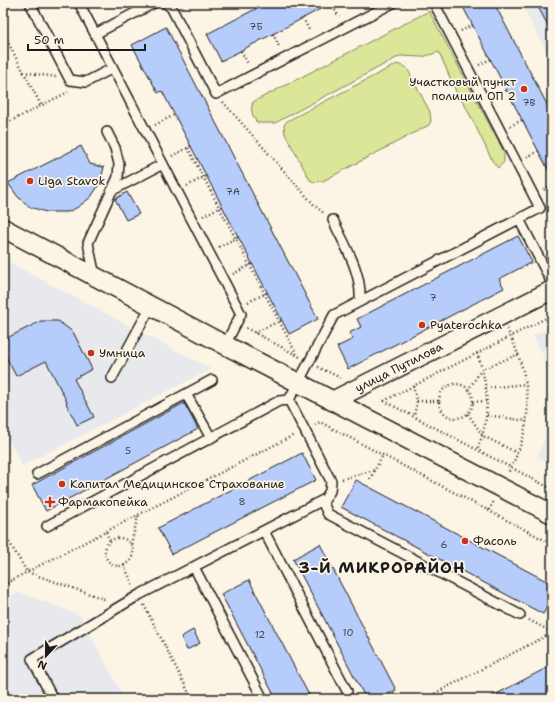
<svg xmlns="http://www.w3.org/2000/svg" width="555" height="702" viewBox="0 0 555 702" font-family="'Shantell Sans',sans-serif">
<rect width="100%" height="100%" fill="#fcf5e5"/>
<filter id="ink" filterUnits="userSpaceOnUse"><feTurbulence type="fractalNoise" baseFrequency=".025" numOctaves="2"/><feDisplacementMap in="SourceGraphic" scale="8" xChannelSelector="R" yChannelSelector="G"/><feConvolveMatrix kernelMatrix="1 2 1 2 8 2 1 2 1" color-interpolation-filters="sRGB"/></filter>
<g filter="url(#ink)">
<path fill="#e7e9ec" d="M521,3H552V63Z
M3,259L148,336L211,369L22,466L3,427Z
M552,326V465L537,457L543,443L547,423L548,397L547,371L542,352L533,336Z
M18,592L80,615L125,699H3V600Z"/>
<path fill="#dbe698" stroke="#7c815a" d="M429,11L504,152V162L498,168L493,162L466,107L457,94L439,52L422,57L400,56L275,123H257C252,115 250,110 253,102Z
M397,64L406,67L408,70L430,112L431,121L429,125L323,181L314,182L310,180L285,134L284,125L287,121Z"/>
<path fill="#b6cdfb" stroke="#1c1c1c" d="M267,3H332L221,61L207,34Z
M461,3H494L552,114V177Z
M536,3H552V33Z
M166,27L318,319L289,334L162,91L158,93L132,45Z
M81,146L90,164L104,167L100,183L91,197L78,207L68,212H46L30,207L18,197L8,183Z
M127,192L139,214L126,220L115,199Z
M518,236L532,262L499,279L504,288L348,369L337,347L353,339L349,333L361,327L357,319Z
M41,321H58L73,332L92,369L74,379L94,417L77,425L66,403L67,402L46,361L16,376L3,351V340Z
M184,403L198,429L46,511L32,485Z
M302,453L316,480L172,554L158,528Z
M356,480L552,584V598L543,614L341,507Z
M320,544L396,690L378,699H366L293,559Z
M249,580L311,699H276L221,594Z
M193,630L200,643L187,650L181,637Z
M552,665V699H487Z"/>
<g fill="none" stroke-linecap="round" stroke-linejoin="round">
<g stroke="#1c1c1c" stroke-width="12">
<path id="lane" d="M30,3L70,80L86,82L113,68
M79,3L241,314L225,345
M165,3L171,7L216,94L393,3
M95,34L154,3
M113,190L163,164
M519,219L552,283
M333,220C345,246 362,272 360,301
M95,276L88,243L118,177L119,164L115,148L107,132
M112,378L151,306
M186,394L211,438
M289,400L334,315L540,208L434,3
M37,474L212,380
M322,501L328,514L520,615
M47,526L279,401L289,400
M264,531L347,691
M194,567L263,699
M53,699L32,659L139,595L325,499L330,491L331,481L289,400"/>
</g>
<g stroke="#1c1c1c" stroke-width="21">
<g id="street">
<path d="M3,228L225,345L552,514"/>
<path id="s1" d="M332,401L552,290"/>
</g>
</g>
<path stroke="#1c1c1c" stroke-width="2.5" stroke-dasharray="1 3" stroke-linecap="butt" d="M331,3L339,17
M303,18L310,32
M461,31L473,25
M3,33L41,105
M273,34L280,48
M241,51L248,64
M479,65L491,59
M23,72L56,77
M494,96L506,90
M223,102L315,206L325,214
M7,123L68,92
M155,125L174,115
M510,126L522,120
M188,148L297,355
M172,156L191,146
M527,157L539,151
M187,186L206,176
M544,190L552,185
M203,216L222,206
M219,247L238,237
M233,274L252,264
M248,302L267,293
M246,328L300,357
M507,329C532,380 536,422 508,473
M255,333L281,320
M477,353C489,387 491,417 477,450
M318,367L341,378
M439 401a17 17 0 1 1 34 0a17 17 0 1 1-34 0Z
M413,386L417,401L414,417
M486,388L526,384
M468,390L482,369L519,354
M384,401L552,489
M384,401L552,315
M417,401H439
M473,402L487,401
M468,414L483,436L518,453
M487,415L527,421
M315,425L320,422L552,544
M342,479L374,470
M370,479L383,455
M489,510L494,501
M3,532L27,572L294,435
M106,532L110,541
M105 552a14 14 0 1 1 28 0a14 14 0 1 1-28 0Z
M131,544L138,516
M124,565L133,585
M3,585L27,572L107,600
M144,605L192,699
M529,620L552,632
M424,699L552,633"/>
<use href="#lane" stroke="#fcf5e5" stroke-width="9"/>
<use href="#street" stroke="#fcf5e5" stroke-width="18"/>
</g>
</g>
<g fill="#c8321e" stroke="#fcf5e5" stroke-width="1.5">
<circle cx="524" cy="89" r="4"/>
<circle cx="30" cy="181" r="4"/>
<circle cx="422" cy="325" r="4"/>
<circle cx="91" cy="353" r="4"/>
<circle cx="62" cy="484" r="4"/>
<path d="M48 496h4v4h4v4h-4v4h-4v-4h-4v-4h4z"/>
<circle cx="465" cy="541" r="4"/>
</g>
<g text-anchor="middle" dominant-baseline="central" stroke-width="3.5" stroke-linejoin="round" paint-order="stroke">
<g font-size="10" fill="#424854">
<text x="256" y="26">7Б</text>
<text x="529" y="102">7В</text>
<text x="233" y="191">7А</text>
<text x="433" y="297">7</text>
<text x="128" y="450">5</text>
<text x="242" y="501">8</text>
<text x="444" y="544">6</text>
<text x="348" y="632">10</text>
<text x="260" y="634">12</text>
</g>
<g font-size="12" fill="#1c1c1c" stroke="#fcf5e5" text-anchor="start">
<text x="516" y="82" text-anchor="end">Участковый пункт<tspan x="516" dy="14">полиции ОП 2</tspan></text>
<text x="38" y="181">Liga Stavok</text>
<text x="430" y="325">Pyaterochka</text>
<text x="99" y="353">Умница</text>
<text x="70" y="484">Капитал Медицинское Страхование</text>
<text x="58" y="502">Фармакопейка</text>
<text x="473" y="541">Фасоль</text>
</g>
<g font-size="12" fill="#1c1c1c" stroke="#fcf5e5">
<text stroke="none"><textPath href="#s1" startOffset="75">улица Путилова</textPath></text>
</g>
<g font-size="16" font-weight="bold" letter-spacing="1" fill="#1c1c1c" stroke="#fcf5e5">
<text x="382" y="567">3-Й МИКРОРАЙОН</text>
</g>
</g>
<rect width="555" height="702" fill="none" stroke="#fcf5e5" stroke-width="16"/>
<rect x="8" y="8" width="539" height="686" fill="none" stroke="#1c1c1c" stroke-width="1.5" filter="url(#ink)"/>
<g transform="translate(46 656) rotate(202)" stroke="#fcf5e5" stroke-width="3" paint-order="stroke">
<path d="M0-3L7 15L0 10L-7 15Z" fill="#1c1c1c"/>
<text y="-6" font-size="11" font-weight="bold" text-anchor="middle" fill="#1c1c1c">N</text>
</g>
<path d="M28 44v6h117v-6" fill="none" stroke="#1c1c1c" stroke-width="2"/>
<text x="34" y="44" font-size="12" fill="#1c1c1c" stroke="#fcf5e5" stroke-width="3" paint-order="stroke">50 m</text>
</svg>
